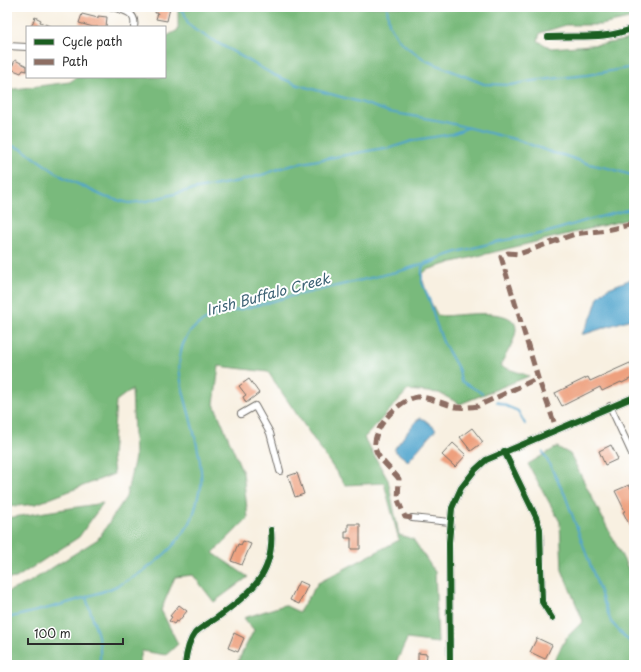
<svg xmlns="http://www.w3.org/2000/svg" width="641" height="672" viewBox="0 0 641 672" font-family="'Playpen Sans',sans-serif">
<rect width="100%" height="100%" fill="#fff"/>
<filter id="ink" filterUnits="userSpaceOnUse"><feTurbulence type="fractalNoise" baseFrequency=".025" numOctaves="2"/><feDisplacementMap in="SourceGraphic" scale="8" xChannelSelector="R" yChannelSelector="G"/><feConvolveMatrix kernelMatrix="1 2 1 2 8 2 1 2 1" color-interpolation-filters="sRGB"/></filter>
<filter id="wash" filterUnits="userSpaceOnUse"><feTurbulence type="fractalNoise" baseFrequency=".012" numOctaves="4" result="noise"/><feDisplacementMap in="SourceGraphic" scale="16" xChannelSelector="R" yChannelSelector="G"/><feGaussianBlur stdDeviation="0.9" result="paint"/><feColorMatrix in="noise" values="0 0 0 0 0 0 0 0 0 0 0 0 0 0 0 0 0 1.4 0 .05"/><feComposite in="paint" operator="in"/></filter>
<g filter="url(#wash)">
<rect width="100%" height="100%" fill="#f8f0e1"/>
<path fill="#79ba7c" stroke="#527254" d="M177,7H634V18L600,25H566L540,33L538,41L551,48L604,44L625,40L634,36V218L453,262L427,270L421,275L428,297L438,316C452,317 518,304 516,330C515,342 505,355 500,366L529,376L460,404L439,393L408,390L364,438L388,480L399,535L413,539L435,572L438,643L407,639L395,665H236L254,630L244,618L284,605L299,612L318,583L399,540L384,483L345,485L268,372L219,366L214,404L243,473L248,518L213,553L248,577L214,602L193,575L175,577L161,610L178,644L166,655L142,651L139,665H7V592L28,583L98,539L126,497L135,457L132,389L116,401L112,457L114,474L36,504L7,507V90L70,82L77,77H165V37L178,30V8Z
M557,447L570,454L634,580V665H551L554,661L566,638L583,621L562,570L560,522L528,464Z
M103,503L79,537L16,578L7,579V518Z"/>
<path fill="#51a5cd" stroke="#3e687c" d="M634,278V318L585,334H582L592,316L598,297L606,289Z
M421,418L425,420L436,429L408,461L395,451V448L416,421Z"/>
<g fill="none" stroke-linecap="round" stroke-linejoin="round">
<path stroke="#51a5cd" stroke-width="2" d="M175,7L184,12L188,24L195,30L274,75L298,85L363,103L389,112L441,121L518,140L553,153L563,155L589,164L612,169L634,176
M387,7L389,24L399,40L408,48L427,61L484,84L511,85L532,81L587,75L634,67
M7,144L22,149L61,176L105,197L129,203L147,201L186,191L239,181L265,174L281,168L302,163L384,148L387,149L415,140L452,134L467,128
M437,260L422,267V282L431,304L435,320L443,342L459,370L461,381L482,393
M497,402L518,411L525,424
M543,452L565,495L611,622L623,635L634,646
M86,597C92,619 104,642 99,665
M7,618C34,612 60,606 86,597C94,594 103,592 112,588C142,575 170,554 188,526C195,516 196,504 199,492C200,488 201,491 201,487C203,467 196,440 191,421C185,395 171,364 186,338C199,314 233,312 258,305C275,301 290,295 307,293L404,270L457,252L500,241L545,233L588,220L634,208"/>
</g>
<g id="blocks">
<path fill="#eea07e" d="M156,7L170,8L167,21L156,19L158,13H155Z
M82,14L98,18V16L107,17L106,27H93L79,23Z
M35,17L41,20L40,22L52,27H31Z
M15,60L27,66V71L23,70L21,73L11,69Z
M630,363L634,373V377L622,383L621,382L602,391L600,387L562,406L555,393L588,377L590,381Z
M249,379L259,393L246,403L243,397L246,395L239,386Z
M472,428L483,442L471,451L460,437Z
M453,443L466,455L455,467L442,455Z
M611,445L618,459L605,465L599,451Z
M297,473L304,494L295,497L288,476Z
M629,485L634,494V524L630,526L623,512L625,511L615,491Z
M348,524H360V549H351V538H345V531H348Z
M243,541L251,544L242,565L231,561L238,544L241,545Z
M299,581L308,585L299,604L290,600Z
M179,605L187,611L178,622L176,621L174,624L169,621L172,617L170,616Z
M234,633L244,638L238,652L228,648Z
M537,638L552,645L545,659L530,652Z
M418,653L427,654L426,664H418Z"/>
</g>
</g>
<g filter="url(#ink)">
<use href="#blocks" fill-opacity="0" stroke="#73706b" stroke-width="1"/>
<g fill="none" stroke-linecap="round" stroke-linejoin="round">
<g stroke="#73706b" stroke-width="8">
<path id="minor" d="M112,7C123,10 137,12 134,27
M548,37C579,35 604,40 634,28
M7,46L27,47
M610,406L634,458
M241,414L255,406L270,433L280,471
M504,451L536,517L540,529L542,602L552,618
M412,518L450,522
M185,665C186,654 188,642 195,633C201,627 211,622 218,617C250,593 275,574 271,530
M450,665L449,542L452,508L461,488L475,470L486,460L634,397"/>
</g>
<use href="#minor" stroke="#fff" stroke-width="6"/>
<path stroke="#8d6e63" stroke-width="5" stroke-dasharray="10 5" stroke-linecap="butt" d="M554,422L538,378L501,257L508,253L519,254L575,234L606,230L634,224
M412,518L405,517L398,500L399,479C394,472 380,460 377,453C366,433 399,399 417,397C426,396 447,405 456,407C463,408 471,407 478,406L538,378"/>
<g stroke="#fff" stroke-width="8">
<path id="cycleway" d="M548,37C579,35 604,40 634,28
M504,451L536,517L540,529L542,602L552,618
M185,665C186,654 188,642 195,633C201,627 211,622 218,617C250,593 275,574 271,530
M450,665L449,542L452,508L461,488L475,470L486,460L634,397"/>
</g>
<use href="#cycleway" stroke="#1b5e20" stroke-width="6"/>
</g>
</g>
<g text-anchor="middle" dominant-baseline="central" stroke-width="4" stroke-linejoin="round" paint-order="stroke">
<g font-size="14" font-style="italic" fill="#3c6274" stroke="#fff">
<text transform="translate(268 294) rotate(-15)">Irish Buffalo Creek</text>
</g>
</g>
<rect width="641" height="672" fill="none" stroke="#fff" stroke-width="24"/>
<rect x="26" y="26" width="140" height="52" fill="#ffffff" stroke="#aaaaaa"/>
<rect x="34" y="39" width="20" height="6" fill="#1b5e20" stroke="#aaaaaa"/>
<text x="62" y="46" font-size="12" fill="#2b2b2b">Cycle path</text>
<rect x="34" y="59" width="20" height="6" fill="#8d6e63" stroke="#aaaaaa"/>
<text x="62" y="66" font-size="12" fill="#2b2b2b">Path</text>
<path d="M28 638v6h95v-6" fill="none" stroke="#2b2b2b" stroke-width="2"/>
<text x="34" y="638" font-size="12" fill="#2b2b2b" stroke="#ffffff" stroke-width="3" paint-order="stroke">100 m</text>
</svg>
